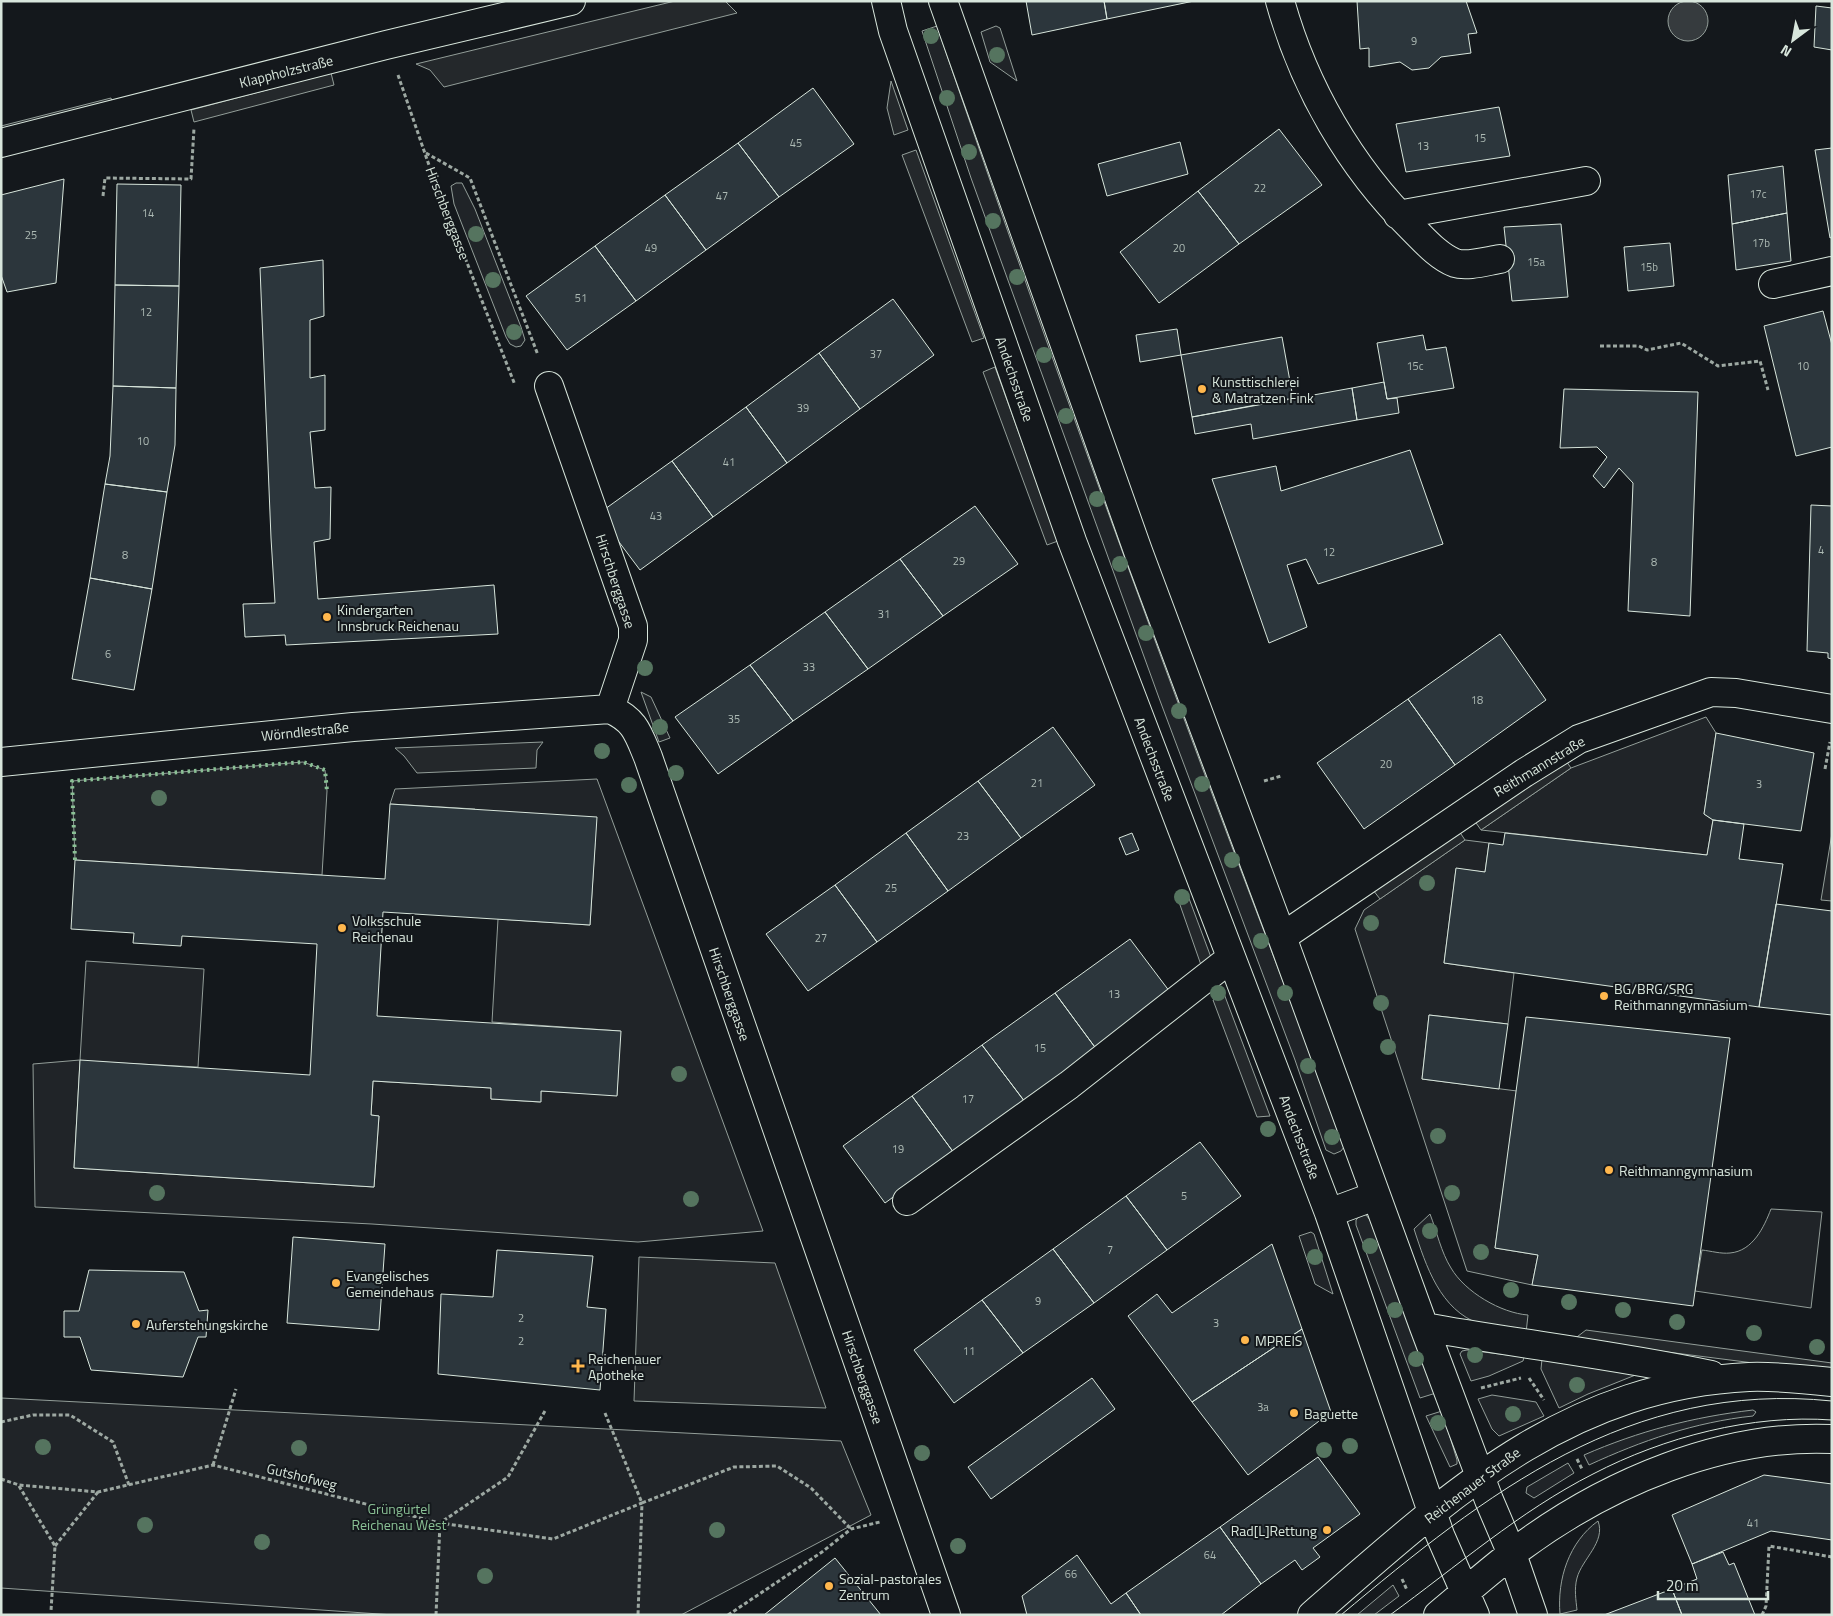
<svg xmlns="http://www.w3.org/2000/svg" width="1833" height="1616" viewBox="0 0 1833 1616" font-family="'Titillium Web',sans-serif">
<rect width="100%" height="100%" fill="#14181c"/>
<path fill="#202428" stroke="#939e99" d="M937,26C1061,391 1194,752 1333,1111L1344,1147L1341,1151L1334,1154L1326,1150L1295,1060L1159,698L971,178L922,31Z
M996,26L1000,28L1017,81L990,62L981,32Z
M456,183H462L475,209L521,327L525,340L521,346L516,347L510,344L506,337L454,204L451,186Z
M641,692L651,697L670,738L659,742Z
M1706,717L1716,733L1704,814L1713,820L1707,855L1481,830L1571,768Z
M303,762L325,770L327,791L322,875L75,860L72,781Z
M597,779L763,1231L638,1242L372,1224L35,1207L33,1064L80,1060L86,961L204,969L198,1067L80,1061L74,1168L374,1187L379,1116L371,1115L373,1081L491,1088V1099L540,1102L541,1091L617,1095L620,1031L492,1022L498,919L590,925L595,843L474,835L475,809L390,804L395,789Z
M1465,840L1489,843L1485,872L1456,869L1444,963L1514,973L1508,1024L1429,1015L1422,1079L1517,1091L1495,1248L1538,1255L1532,1285L1467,1271L1355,929L1364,910Z
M1771,1209L1822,1212L1811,1308L1695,1291L1702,1250C1711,1251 1721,1254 1730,1253C1753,1251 1764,1227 1771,1209Z
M1362,1213L1366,1215L1370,1220L1436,1393L1420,1398L1356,1225V1220Z
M1430,1214C1437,1232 1441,1252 1451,1268C1465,1292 1501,1313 1528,1315L1526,1333C1511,1330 1494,1329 1480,1324C1440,1310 1426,1266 1414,1229Z
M1311,1232L1314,1234L1333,1294L1315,1284L1299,1236Z
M1467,1350L1524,1357L1523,1361L1489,1376L1471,1381L1460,1354L1462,1351Z
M1542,1359L1638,1374L1588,1394L1559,1408L1541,1369Z
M1492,1395L1536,1402L1544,1416L1499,1436L1492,1429L1478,1399Z
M1,1398L841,1441L871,1515L681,1615H394L1,1588Z
M1753,1410L1756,1412L1753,1416C1695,1422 1641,1441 1589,1465L1584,1455C1639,1431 1693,1417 1753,1410Z
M1442,1411L1457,1460V1464L1450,1467L1426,1416Z
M1568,1463L1574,1473L1534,1498L1526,1493L1527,1487Z
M1598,1521C1606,1542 1582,1559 1577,1578C1574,1589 1576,1600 1577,1610L1560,1614C1557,1579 1569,1542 1598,1521Z
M1393,1585L1399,1596L1374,1615H1357Z"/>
<path fill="#24282b" stroke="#939e99" d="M675,1H725L737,13L444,87L430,70L416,64Z
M331,73L334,85L194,122L191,110Z
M891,81L908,130L894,135L887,108Z
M111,98L114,109L1,138V126Z
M916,150L984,338L972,342L902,155Z
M995,367L1058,541L1047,545L983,372Z
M543,742L537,750L536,768L417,773L404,756L395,748Z
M1564,758L1571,768L1481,830L1474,820Z
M1459,831L1465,840L1380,899L1373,890Z
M1832,833V901L1821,900Z
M1187,893L1212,960L1201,965L1179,902L1186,899Z
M1223,991L1270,1116L1257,1117L1213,1000L1222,997Z
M639,1257L775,1263L826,1408L634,1401Z
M1586,1330L1832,1363V1373L1573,1340Z"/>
<path fill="#363b3e" stroke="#939e99" d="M1668 21a20 20 0 1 1 40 0a20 20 0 1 1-40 0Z"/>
<path fill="#2c363c" stroke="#d8e6dc" d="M1026,1H1104L1107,19L1032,35Z
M1104,1H1194L1107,19Z
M1357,1H1466L1477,33L1468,34L1471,53L1441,57L1429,68L1412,70L1400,62L1369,67V48L1360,49Z
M1816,6L1832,8V50L1814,47Z
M813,88L854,144L779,197L738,143Z
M1499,107L1510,156L1406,172L1396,124Z
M1279,129L1322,185L1239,244L1198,191Z
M1180,142L1188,174L1107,196L1098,164Z
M738,143L779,197L706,250L665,195Z
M1832,148V237L1830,238L1815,150Z
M1783,166L1787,213L1732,224L1728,175Z
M64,179L56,283L7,292L1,275V195Z
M117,184L181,185L179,286L115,285Z
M1198,191L1239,244L1159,303L1120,252Z
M665,195L706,250L636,301L595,246Z
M1787,213L1791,261L1736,270L1732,224Z
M1561,224L1568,297L1512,301L1504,227Z
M1670,243L1674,286L1628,291L1624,247Z
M595,246L636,301L567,350L526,296Z
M323,260L324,316L310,320V378L325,375V430L310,432L315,488L331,487L330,539L314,542L318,599L494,585L498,634L286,645L285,635L245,637L243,604L275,603L271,538L260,268Z
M115,285L179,286L176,388L113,386Z
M893,299L934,355L860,409L819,353Z
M1823,311L1832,345V447L1796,456L1764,326Z
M1177,329L1181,355L1140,362L1136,335Z
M1423,335L1426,350L1446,347L1454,388L1387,399L1377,343Z
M1282,337L1293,398L1192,417L1181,355Z
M819,353L860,409L787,463L746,407Z
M1384,382L1387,399L1397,398L1399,413L1357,420L1352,388Z
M113,386L176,388L175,445L167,492L105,484L110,456Z
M1352,388L1357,420L1253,439L1251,424L1195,434L1192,417Z
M1564,389L1698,392L1690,616L1628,611L1633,483L1619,468L1604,488L1593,476L1607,457L1597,447L1560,448Z
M746,407L787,463L713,517L672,461Z
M1410,450L1443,544L1318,584L1306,559L1287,565L1307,627L1269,643L1212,479L1276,466L1281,491Z
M672,461L713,517L640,570L598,514Z
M105,484L167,492L152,589L90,578Z
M1811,505L1832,506V659L1828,658V653L1807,651Z
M975,506L1018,564L943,616L900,559Z
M900,559L943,616L868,669L825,612Z
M90,578L152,589L134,690L72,679Z
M825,612L868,669L793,721L750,665Z
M1500,634L1546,700L1455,765L1408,699Z
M750,665L793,721L718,774L675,717Z
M1408,699L1455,765L1364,829L1317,763Z
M1053,727L1095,785L1021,838L978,781Z
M1716,733L1814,753L1801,831L1713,820L1704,814Z
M978,781L1021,838L948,891L906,833Z
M390,804L597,817L590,925L383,912L377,1016L621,1031L617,1096L541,1091V1102L491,1099V1088L373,1081L371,1115L379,1116L374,1187L74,1168L80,1060L310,1075L317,944L182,936L181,946L133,943L134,933L71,929L75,860L385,879Z
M1713,820L1744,824L1739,859L1783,864L1759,1007L1444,963L1456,868L1485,872L1489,843L1503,845L1505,833L1707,855Z
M906,833L948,891L877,942L835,885Z
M1132,833L1139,850L1126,855L1119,838Z
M835,885L877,942L808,991L766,934Z
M1776,904L1832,911V1015L1759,1007Z
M1130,939L1173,996L1097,1050L1055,993Z
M1055,993L1097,1050L1025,1102L982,1045Z
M1429,1015L1508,1024L1499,1089L1422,1079Z
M1526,1017L1730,1038L1693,1306L1532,1285L1538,1255L1495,1248Z
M982,1045L1025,1102L954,1153L912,1096Z
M912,1096L954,1153L885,1203L843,1146Z
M1200,1142L1241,1196L1167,1250L1126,1196Z
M1126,1196L1167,1250L1094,1303L1053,1249Z
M293,1237L385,1244L379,1330L287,1323Z
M1272,1244L1302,1329L1192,1402L1128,1316L1157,1294L1172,1313Z
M1053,1249L1094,1303L1023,1353L982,1300Z
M497,1250L593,1256L587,1307L606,1309L600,1390L438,1374L441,1294L493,1297Z
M89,1270L184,1272L199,1311L208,1310L206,1337H198L183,1377L91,1370L80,1337H64V1311H79Z
M982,1300L1023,1353L954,1403L914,1350Z
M1302,1329L1331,1412L1248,1475L1192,1402Z
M1092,1378L1115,1409L991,1499L968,1467Z
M1318,1457L1360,1514L1313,1548L1320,1557L1302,1570L1295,1560L1261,1584L1220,1527Z
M1764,1475L1832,1484V1540L1771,1531L1692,1564L1672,1515Z
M1220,1527L1261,1584L1221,1615H1141L1126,1593Z
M1723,1552L1729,1565L1734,1563L1755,1615H1682L1672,1589L1697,1579L1692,1564Z
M1077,1555L1111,1604L1126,1593L1141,1615H1027L1022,1596Z
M835,1558L881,1615H764Z
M1672,1589L1682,1615H1604Z"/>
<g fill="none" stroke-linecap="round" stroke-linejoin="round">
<g stroke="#d8e6dc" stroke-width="30">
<path id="minor" d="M886,1L893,31L1072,541L1329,1213L1440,1535L1475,1615
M943,1L1138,551L1282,937L1424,1327L1489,1500L1512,1554L1533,1615
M1280,1C1304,87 1350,167 1413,229C1425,241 1439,257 1455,263C1467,267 1487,261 1500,259
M1,143L386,45L571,1
M1398,215L1586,181
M1773,284L1832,271
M549,386L633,626V640L610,709
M1,762L353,727L610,709C635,720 638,733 648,757L946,1615
M1282,937L1524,773L1579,739L1711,692L1736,693L1832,709
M907,1201L1069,1085L1231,958
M1329,1213L1375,1196
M1424,1327C1519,1344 1616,1355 1711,1375
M1312,1615C1445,1500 1562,1386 1749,1377C1776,1376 1804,1379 1832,1382
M1438,1615C1466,1592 1492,1568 1521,1547C1608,1483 1722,1434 1832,1439"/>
</g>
<path stroke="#9da8a2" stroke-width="3" stroke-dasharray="4 2.5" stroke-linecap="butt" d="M398,75L431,171L515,385
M426,153L470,178L538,355
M103,196L105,178L191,179L194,128
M1600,346H1639L1647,350L1681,343L1718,366L1760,361L1768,390
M1825,769L1830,742
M1264,781L1281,776
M1529,1378L1544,1400
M1481,1388L1521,1378
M605,1413L642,1503L734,1467L777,1466L811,1488L851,1529
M1,1422L33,1415H70L113,1442L129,1485
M1577,1459L1582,1469
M213,1465L236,1389
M1,1479L19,1485L98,1492L213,1465L440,1523L508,1477L546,1409
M19,1486L55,1546L51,1611
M55,1546L98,1492
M1402,1579L1407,1590
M436,1615L440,1523L553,1539L642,1503L638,1615
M728,1615L822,1552L851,1529L880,1522
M1762,1615L1766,1606L1769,1546L1832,1557"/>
<use href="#minor" stroke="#14181c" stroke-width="28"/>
<path stroke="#d8e6dc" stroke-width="1" d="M1341,1615C1487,1493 1629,1380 1832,1401
M1390,1615C1456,1567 1520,1511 1593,1474C1664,1437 1752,1414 1832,1420"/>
<path stroke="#8ac095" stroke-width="4" stroke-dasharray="2.5 4" stroke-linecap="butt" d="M75,860L72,781L303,762L325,770L327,791"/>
</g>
<g fill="#55745f">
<circle cx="931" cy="36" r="8"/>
<circle cx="997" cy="55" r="8"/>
<circle cx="947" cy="98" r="8"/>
<circle cx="969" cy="152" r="8"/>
<circle cx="993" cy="221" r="8"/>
<circle cx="476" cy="234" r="8"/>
<circle cx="1017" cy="277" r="8"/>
<circle cx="493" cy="280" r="8"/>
<circle cx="514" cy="332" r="8"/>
<circle cx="1044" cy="355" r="8"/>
<circle cx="1066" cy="416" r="8"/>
<circle cx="1097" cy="499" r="8"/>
<circle cx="1120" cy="564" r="8"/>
<circle cx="1146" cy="633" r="8"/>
<circle cx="645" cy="668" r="8"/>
<circle cx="1179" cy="711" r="8"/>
<circle cx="660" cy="727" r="8"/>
<circle cx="602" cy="751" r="8"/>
<circle cx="676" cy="773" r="8"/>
<circle cx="1202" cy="784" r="8"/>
<circle cx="629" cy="785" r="8"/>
<circle cx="159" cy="798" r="8"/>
<circle cx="1232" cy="860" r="8"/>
<circle cx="1427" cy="883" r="8"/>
<circle cx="1182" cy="897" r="8"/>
<circle cx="1371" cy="923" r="8"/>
<circle cx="1261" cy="941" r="8"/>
<circle cx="1218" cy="993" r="8"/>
<circle cx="1285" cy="993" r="8"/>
<circle cx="1381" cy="1003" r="8"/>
<circle cx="1388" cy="1047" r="8"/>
<circle cx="1308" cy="1066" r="8"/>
<circle cx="679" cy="1074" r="8"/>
<circle cx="1268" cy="1129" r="8"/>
<circle cx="1438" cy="1136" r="8"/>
<circle cx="1332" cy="1137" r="8"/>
<circle cx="157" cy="1193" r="8"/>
<circle cx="1452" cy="1193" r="8"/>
<circle cx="691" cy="1199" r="8"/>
<circle cx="1430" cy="1231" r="8"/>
<circle cx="1370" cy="1246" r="8"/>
<circle cx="1481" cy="1252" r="8"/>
<circle cx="1315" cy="1257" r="8"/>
<circle cx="1511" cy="1290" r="8"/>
<circle cx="1569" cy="1302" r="8"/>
<circle cx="1395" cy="1310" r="8"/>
<circle cx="1623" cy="1310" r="8"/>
<circle cx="1677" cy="1322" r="8"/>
<circle cx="1754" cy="1333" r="8"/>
<circle cx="1817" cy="1347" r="8"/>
<circle cx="1475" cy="1355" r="8"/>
<circle cx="1416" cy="1359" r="8"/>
<circle cx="1577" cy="1385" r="8"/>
<circle cx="1513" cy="1414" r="8"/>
<circle cx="1438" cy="1423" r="8"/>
<circle cx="1350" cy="1446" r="8"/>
<circle cx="43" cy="1447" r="8"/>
<circle cx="299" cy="1448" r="8"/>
<circle cx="1324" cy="1450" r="8"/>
<circle cx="922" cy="1453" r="8"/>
<circle cx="145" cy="1525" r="8"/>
<circle cx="717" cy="1530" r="8"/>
<circle cx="262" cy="1542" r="8"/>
<circle cx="958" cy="1546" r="8"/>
<circle cx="485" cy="1576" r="8"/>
</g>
<g fill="#ffb74d" stroke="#14181c" stroke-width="2">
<circle cx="1202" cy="389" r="5"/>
<circle cx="327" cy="617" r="5"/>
<circle cx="342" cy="928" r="5"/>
<circle cx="1604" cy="996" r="5"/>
<circle cx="1609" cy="1170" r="5"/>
<circle cx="336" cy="1283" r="5"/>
<circle cx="136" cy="1324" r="5"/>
<circle cx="1245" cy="1340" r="5"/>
<path d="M575.5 1358.5h5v5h5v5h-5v5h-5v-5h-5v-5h5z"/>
<circle cx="1294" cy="1413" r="5"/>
<circle cx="1327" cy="1530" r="5"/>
<circle cx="829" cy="1586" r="5"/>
</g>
<g text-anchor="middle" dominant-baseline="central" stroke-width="4" stroke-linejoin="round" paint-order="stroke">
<g font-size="11" fill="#adbab4">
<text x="1414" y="41">9</text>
<text x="1480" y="138">15</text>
<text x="796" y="143">45</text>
<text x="1423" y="146">13</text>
<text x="1260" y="188">22</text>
<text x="1758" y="194">17c</text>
<text x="722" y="196">47</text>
<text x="148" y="213">14</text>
<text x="31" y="235">25</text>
<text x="1761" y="243">17b</text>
<text x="651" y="248">49</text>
<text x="1179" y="248">20</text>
<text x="1536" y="262">15a</text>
<text x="1649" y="267">15b</text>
<text x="581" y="298">51</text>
<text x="146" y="312">12</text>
<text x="876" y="354">37</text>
<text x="1415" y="366">15c</text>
<text x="1803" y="366">10</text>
<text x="803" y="408">39</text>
<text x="143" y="441">10</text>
<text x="729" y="462">41</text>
<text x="656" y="516">43</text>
<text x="1821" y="550">4</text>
<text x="1329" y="552">12</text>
<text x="125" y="555">8</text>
<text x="959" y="561">29</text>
<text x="1654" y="562">8</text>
<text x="884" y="614">31</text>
<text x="108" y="654">6</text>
<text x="809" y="667">33</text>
<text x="1477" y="700">18</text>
<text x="734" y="719">35</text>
<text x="1386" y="764">20</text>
<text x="1037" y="783">21</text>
<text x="1759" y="784">3</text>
<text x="963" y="836">23</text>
<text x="891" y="888">25</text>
<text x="821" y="938">27</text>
<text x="1114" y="994">13</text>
<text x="1040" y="1048">15</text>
<text x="968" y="1099">17</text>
<text x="898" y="1149">19</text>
<text x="1184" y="1196">5</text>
<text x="1110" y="1250">7</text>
<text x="1038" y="1301">9</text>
<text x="521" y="1318">2</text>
<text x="1216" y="1323">3</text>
<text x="521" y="1341">2</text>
<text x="969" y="1351">11</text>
<text x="1263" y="1407">3a</text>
<text x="1753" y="1523">41</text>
<text x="1210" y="1555">64</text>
<text x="1071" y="1574">66</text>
</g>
<g font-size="14" fill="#d8e6dc" stroke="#14181c">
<text transform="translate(286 71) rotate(-14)">Klappholzstraße</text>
<text transform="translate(448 213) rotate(69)">Hirschberggasse</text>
<text transform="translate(1015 379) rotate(71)">Andechsstraße</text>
<text transform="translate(616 581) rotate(72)">Hirschberggasse</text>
<text transform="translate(305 731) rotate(-6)">Wörndlestraße</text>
<text transform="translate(1155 759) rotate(69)">Andechsstraße</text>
<text transform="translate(1539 766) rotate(-31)">Reithmannstraße</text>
<text transform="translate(730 994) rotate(71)">Hirschberggasse</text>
<text transform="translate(1300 1137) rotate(69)">Andechsstraße</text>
<text transform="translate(863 1377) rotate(71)">Hirschberggasse</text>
<text transform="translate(302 1476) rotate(14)">Gutshofweg</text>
<text transform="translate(1472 1485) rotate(-37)">Reichenauer Straße</text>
</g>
<g font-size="14" fill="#d8e6dc" stroke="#14181c" text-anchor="start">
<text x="1212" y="381">Kunsttischlerei<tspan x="1212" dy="16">&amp; Matratzen Fink</tspan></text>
<text x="337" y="609">Kindergarten<tspan x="337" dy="16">Innsbruck Reichenau</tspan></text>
<text x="352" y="920">Volksschule<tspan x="352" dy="16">Reichenau</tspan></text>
<text x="1614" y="988">BG/BRG/SRG<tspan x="1614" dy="16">Reithmanngymnasium</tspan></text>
<text x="1619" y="1170">Reithmanngymnasium</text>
<text x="346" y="1275">Evangelisches<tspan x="346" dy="16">Gemeindehaus</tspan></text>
<text x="146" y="1324">Auferstehungskirche</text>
<text x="1255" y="1340">MPREIS</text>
<text x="588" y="1358">Reichenauer<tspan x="588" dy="16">Apotheke</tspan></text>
<text x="1304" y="1413">Baguette</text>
<text x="1317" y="1530" text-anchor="end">Rad[L]Rettung</text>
<text x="839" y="1578">Sozial-pastorales<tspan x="839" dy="16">Zentrum</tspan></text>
</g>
<g font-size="14" fill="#8ac095" stroke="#14181c">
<text x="399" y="1508">Grüngürtel<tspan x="399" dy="16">Reichenau West</tspan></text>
</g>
</g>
<rect width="1833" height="1616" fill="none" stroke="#d8e6dc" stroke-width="5"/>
<g transform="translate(1793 40) rotate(212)" stroke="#14181c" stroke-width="4" paint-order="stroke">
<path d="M0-4L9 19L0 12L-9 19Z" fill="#d8e6dc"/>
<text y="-8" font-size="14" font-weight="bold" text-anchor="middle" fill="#d8e6dc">N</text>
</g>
<path d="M1658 1591v8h110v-8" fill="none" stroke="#d8e6dc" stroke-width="2.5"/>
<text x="1666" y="1591" font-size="15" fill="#d8e6dc" stroke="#14181c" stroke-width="4" paint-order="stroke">20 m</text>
</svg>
